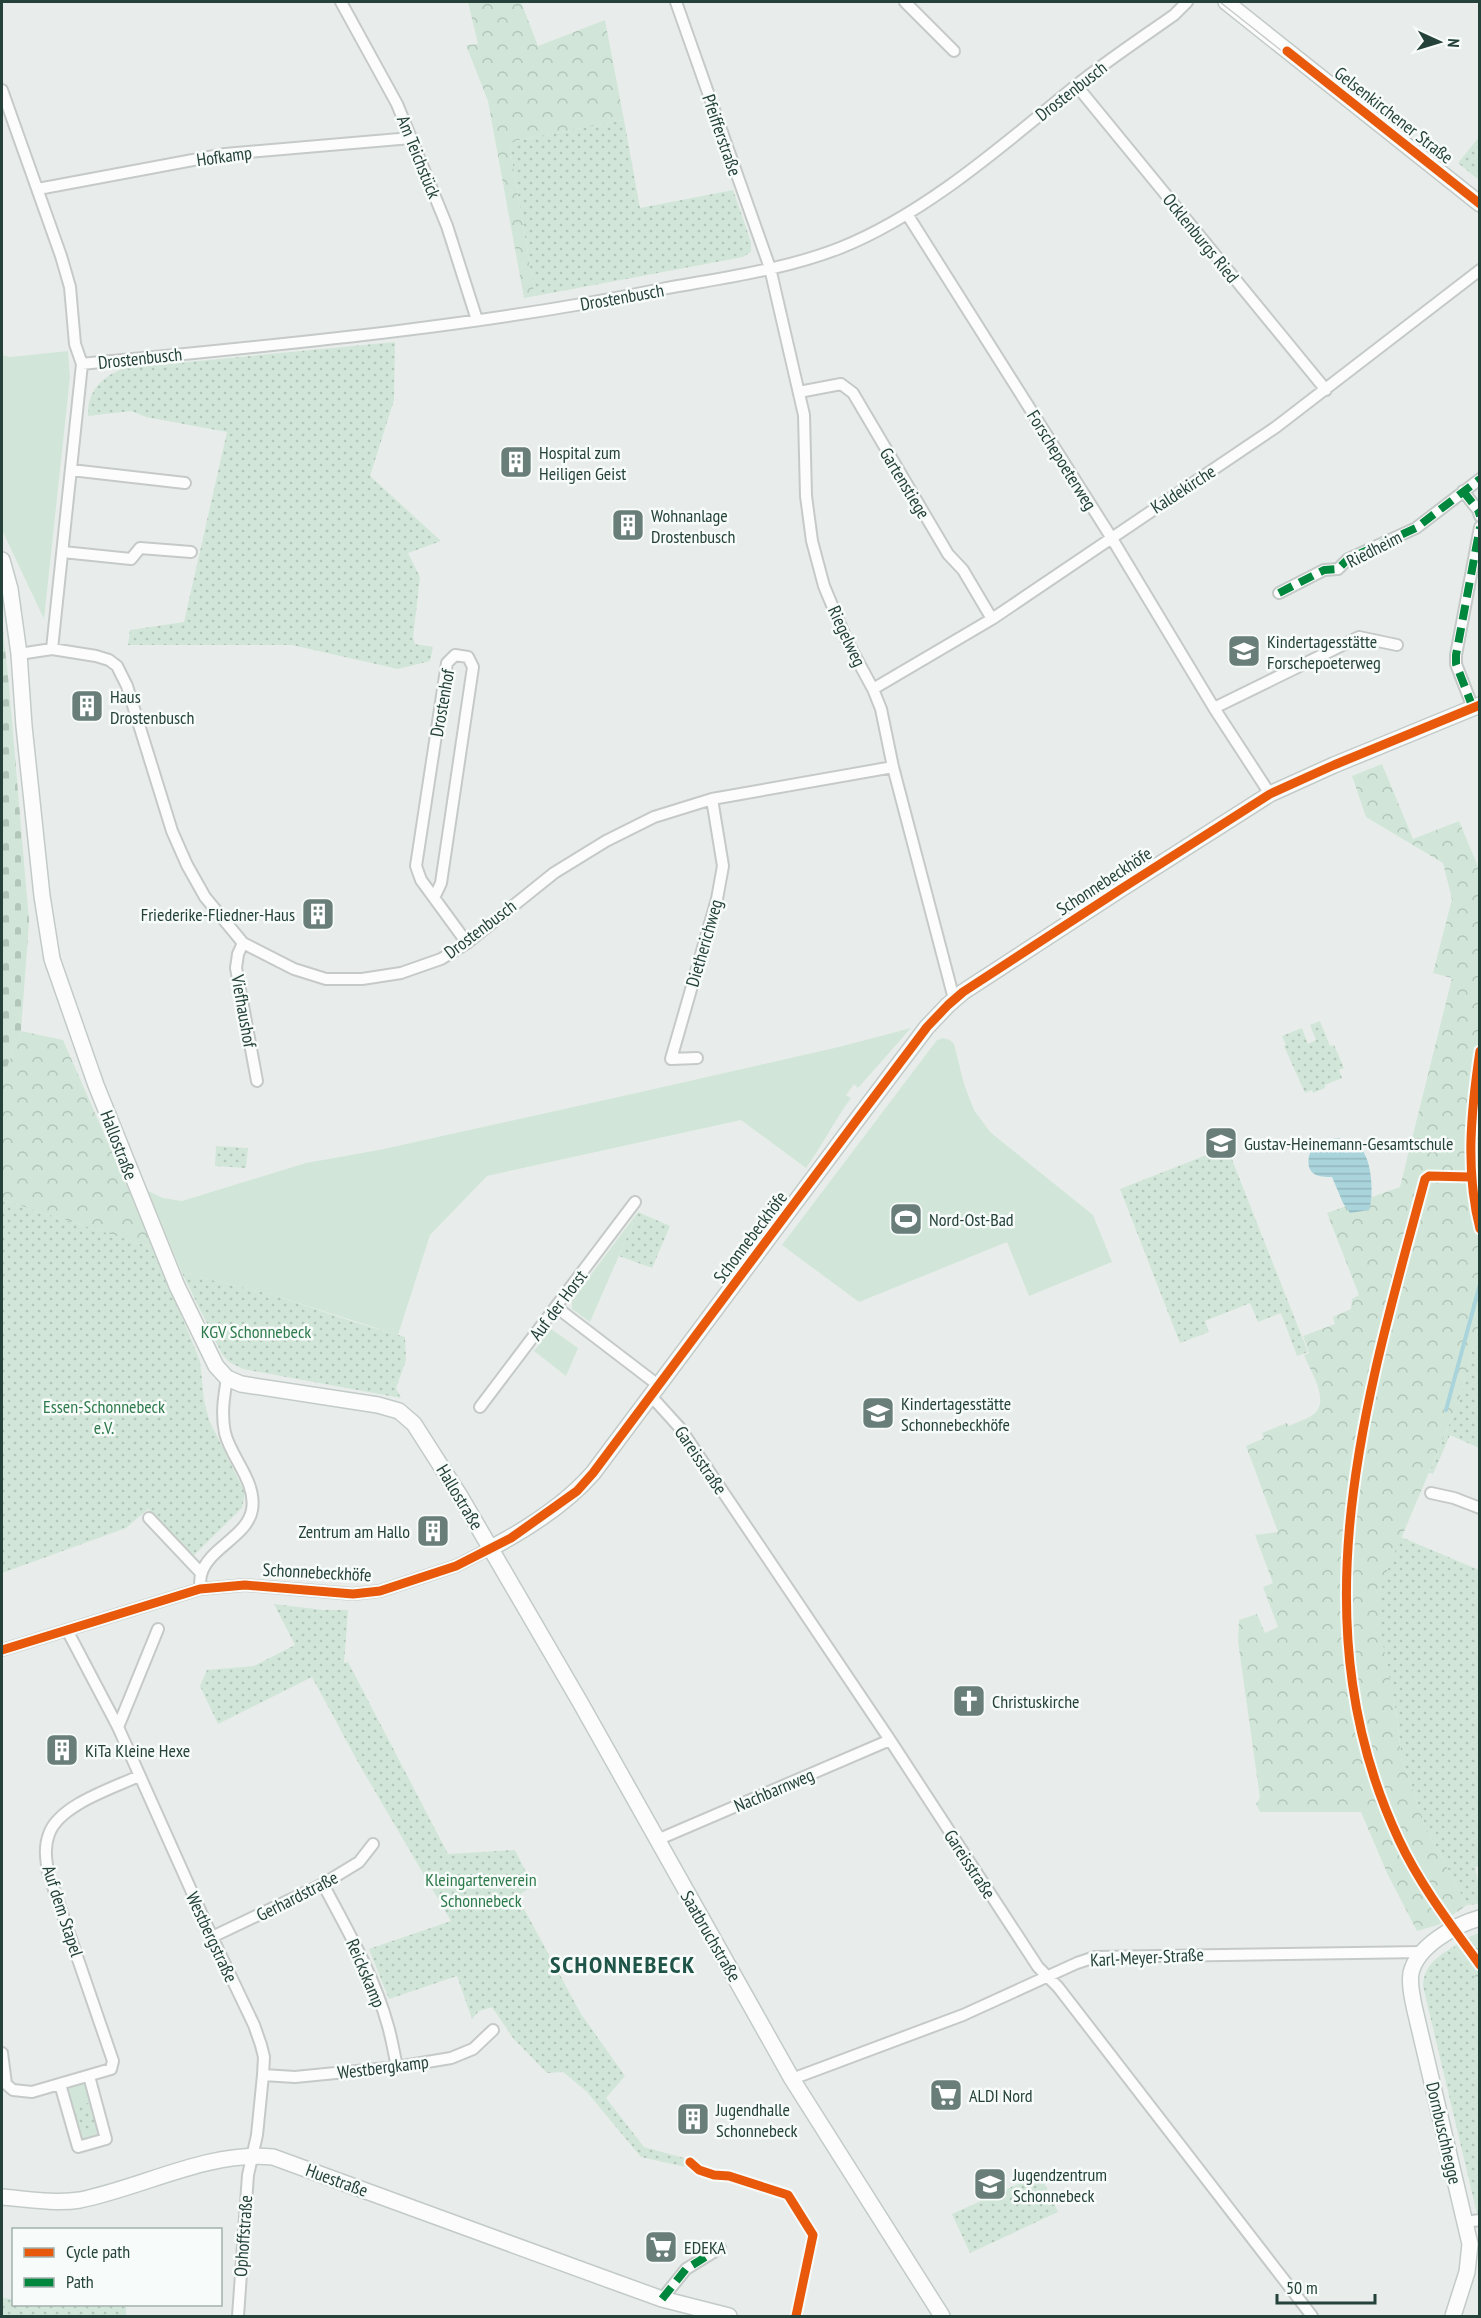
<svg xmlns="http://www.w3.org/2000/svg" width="1481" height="2318" viewBox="0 0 1481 2318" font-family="'PT Sans Narrow',sans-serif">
<defs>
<pattern id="forest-crowns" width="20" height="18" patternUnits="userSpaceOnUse" patternTransform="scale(1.5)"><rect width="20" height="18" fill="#d1e6d8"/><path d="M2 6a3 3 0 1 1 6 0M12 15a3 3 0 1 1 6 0" fill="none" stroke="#b3c6ba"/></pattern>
<pattern id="cemetery-stones" width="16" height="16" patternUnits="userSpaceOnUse" patternTransform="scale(1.5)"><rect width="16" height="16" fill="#d1e6d8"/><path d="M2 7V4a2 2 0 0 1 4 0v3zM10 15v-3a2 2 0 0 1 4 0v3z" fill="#b3c6ba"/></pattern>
<pattern id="park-dots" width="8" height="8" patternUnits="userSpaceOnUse" patternTransform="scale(1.5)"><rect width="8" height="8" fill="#d1e6d8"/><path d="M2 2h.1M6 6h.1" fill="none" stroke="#b3c6ba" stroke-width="1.8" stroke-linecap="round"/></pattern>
<pattern id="water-rules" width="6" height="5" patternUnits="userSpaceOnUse" patternTransform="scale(1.5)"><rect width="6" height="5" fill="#a9d4db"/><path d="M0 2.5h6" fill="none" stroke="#91b7bd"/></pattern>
</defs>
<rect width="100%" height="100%" fill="#e8edeb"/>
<path fill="#d1e6d8" d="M68,351L70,377L44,619L2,530V355L10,357Z
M911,1028L858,1088L854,1084L846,1095L851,1098C834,1121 822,1146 806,1168L741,1120L487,1176L430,1235L398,1335L270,1294L182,1273L148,1191L163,1198L182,1201L306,1163L379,1150L641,1092L839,1047Z
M943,1038L950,1040L954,1044L964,1084L974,1110L990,1132L1093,1215L1112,1262L1029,1296L1007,1242L859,1302L782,1245L937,1040Z
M638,1212L590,1322L572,1309V1300Z
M551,1329L578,1348L566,1376L534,1351Z
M87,2081L103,2137L79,2144L63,2086Z"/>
<path fill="url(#forest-crowns)" d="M468,2H521L538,46L605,20L624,120L509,142L535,296L524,298L488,101L466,45L478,44Z
M1382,764L1413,839L1459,821L1479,869V1325L1459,1401L1379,1591L1402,1758L1425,1825L1467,1905L1438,1925L1417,1931L1387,1873L1361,1812H1260L1256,1804L1260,1798L1238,1641L1239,1620L1257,1614L1265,1633L1278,1627L1263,1587L1273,1583L1255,1535L1278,1532L1246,1446L1264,1438L1262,1433L1287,1423L1289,1426C1296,1422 1309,1419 1315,1413C1330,1399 1309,1369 1304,1355L1309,1353L1303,1336L1335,1324L1333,1317L1351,1309L1352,1299L1359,1295L1327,1213L1400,1187L1452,978L1433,973L1452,899L1443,863L1366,817L1352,776Z
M21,1031L63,1040L154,1248L2,1200V1080Z
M1479,1933V1982L1454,1946L1469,1937Z"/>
<path fill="url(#cemetery-stones)" d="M2,621L9,686L29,921L21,1031L2,1080Z"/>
<path fill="url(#park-dots)" d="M624,120L640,208L733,190L751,242V252L743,257L535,296L509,142Z
M1479,137V180L1458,163Z
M395,342L394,400L370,476L441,541L408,553L420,577L413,638L415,644L433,647L430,661L398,669L292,645H128L130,630L184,622L227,432L146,417L131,411L88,416C87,391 102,376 125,368Z
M1320,1021L1330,1046L1334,1045L1344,1068L1339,1070L1342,1078L1325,1085V1088L1313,1093L1312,1090L1305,1093L1284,1046L1286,1045L1282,1036L1302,1028L1308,1044L1316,1040L1310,1025Z
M216,1146L248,1148L246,1168L215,1166Z
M1227,1147L1308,1352L1297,1356L1281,1313L1258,1322L1250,1303L1205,1321L1209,1332L1180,1343L1120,1189Z
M2,1200L154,1248L200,1361L204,1400L209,1420L245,1493L242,1508L194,1555L187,1550L148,1509L126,1528L2,1573Z
M638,1212L670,1226L652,1268L619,1256Z
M182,1273L270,1294L351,1321L405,1337L406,1360L396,1388L401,1398L243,1369L229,1362L222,1354Z
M1479,1325V1448L1450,1435L1433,1474L1429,1473L1459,1401Z
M1401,1537L1479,1570L1480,1866L1475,1867L1479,1885L1478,1904L1467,1905L1425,1825L1402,1758L1395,1706L1379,1623V1591Z
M274,1604L323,1610H348L344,1663L348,1662L448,1854L515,1850L533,1886L517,1896L581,2014L625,2076L606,2098L644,2147L702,2163L699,2170L641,2157L586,2091L563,2072L547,2073L513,2038L492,2007L479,2011L472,2019L457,1976L389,1999L369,1949L451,1921L359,1764L312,1677L218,1724L200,1686L207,1670L254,1666L295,1645Z
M1454,1946L1479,1982V2222L1423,1986C1424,1964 1438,1957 1454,1946Z
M91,2102L98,2127L79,2132L72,2108Z
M1040,2174L1058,2212L970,2253L952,2214Z
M2,2298L13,2299L14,2304L126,2305V2316H2Z"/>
<path fill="url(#water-rules)" d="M1336,1138C1345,1139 1355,1142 1362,1150C1372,1162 1374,1196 1369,1210L1350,1213L1343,1203L1332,1177C1327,1177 1317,1177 1313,1173C1305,1166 1309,1152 1314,1145Z"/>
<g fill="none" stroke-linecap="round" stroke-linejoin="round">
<path stroke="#a9d4db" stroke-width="4" d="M1446,1410L1480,1284"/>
<g stroke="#c5cac8" stroke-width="14">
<path id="street" d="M341,2L397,104L447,226L477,320
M676,2L770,268L804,415L806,496L812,541L824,586L847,641L873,689L881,709L893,767L954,999
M905,2L954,51
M1076,85L1326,390
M2,90L61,256L70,287L75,344L82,364L52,649
M38,189L225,154L411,138
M907,214L1111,537L1214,708L1270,794
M82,364C276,345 470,328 662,289C721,278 784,270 840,248C925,214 1003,145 1073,88C1105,62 1140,39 1174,15L1187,2
M799,392L841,384L853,393L948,554L963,570L992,619
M71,470L185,483
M1463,491L1478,510L1480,516
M63,552L131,559L140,548L191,552
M1279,593L1324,570L1338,569L1348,559L1416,528L1480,479
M19,654L52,649L96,656L109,660L117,666L127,686L172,831L187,865L205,897L243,943L294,969L326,979H362L401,973L441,959L467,943L554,873L606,841L654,817L712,799L893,767
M873,689L992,619L1276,427L1480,270
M1214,708L1359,637L1397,645
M1473,708L1456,664V655L1480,527
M434,898L441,883L473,667L468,657L455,655L447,663L416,866L421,880L467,943
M243,943L238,954L236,968L257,1081
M697,1058L671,1059L717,899L723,866L712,799
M556,1307L658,1385
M651,1396L680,1428L890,1740L1038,1967L1058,1987L1312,2316
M480,1407L635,1202
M1431,1493L1454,1498L1480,1508
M149,1518L201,1573
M200,1589C200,1584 200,1579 201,1575C208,1548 247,1537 252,1510C257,1482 231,1458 225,1433C221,1413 224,1397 227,1378
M67,1630L118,1727L212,1937L254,2025L261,2045L264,2057L263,2075L257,2135L248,2175L238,2316
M2,1650L200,1589L245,1585L353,1594L380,1591L456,1566L491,1548
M118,1727L158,1629
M657,1840L890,1740
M323,1884C347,1930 374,1975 388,2026C392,2040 394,2053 397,2067
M212,1937L323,1884L359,1862L373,1844
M2,2053L6,2084L13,2090L32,2092L111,2069L113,2061L48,1872C46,1859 44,1847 49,1834C59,1805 113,1788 139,1776
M263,2075L295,2077L397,2067L451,2058L473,2049L493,2030
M792,2079L963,2015L1077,1963L1095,1957L1423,1952
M60,2084L78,2147L106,2139L89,2076
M1465,2222L1480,2220
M662,2299L686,2269L720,2248"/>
</g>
<g stroke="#c3cbc8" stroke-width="18">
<path id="secondary" d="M1226,2L1480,204
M2,560L10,589L19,654L24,726L42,896L52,959L96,1085L177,1286L216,1366L227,1378L241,1384L378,1405L399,1411L414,1424L460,1496L580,1702L792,2079L942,2316
M491,1548C527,1529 566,1504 593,1473L859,1117L927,1027L948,1005L963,992L1121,889L1270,794L1334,765L1480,705
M2,2197C26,2199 56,2204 80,2200C144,2187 207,2151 273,2157L615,2282L662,2299L729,2316
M1453,2316L1467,2272L1470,2244L1414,2006C1412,1995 1409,1984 1411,1973C1417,1946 1455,1925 1480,1918"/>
</g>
<use href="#street" stroke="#fcfcfc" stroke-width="10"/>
<use href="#secondary" stroke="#fcfcfc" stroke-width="15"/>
<path stroke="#c9cdcc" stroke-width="1.5" d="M1220,2L1480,208"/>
<path stroke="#00873e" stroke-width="8" stroke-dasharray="15 8" stroke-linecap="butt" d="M1463,491L1478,510L1480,516
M1279,593L1324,570L1338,569L1348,559L1416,528L1480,479
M1473,708L1456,664V655L1480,527
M662,2299L686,2269L720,2248"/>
<g stroke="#f7fbf9" stroke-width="13">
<path id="cycleway" d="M1287,51L1480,204
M1480,1051C1471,1111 1465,1170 1480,1229
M1470,1177L1429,1176L1425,1179C1366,1398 1296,1621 1399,1840C1420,1885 1451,1925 1480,1965
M2,1650L200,1589L245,1585L353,1594L380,1591L456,1566L511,1538L577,1491L593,1473L859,1117L927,1027L948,1005L963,992L1121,889L1270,794L1334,765L1480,705
M690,2162L699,2170L714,2175L729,2176L788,2195L813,2235L796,2316"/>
</g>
<use href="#cycleway" stroke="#e8590c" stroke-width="9"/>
</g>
<defs>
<g id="building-square" transform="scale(1.725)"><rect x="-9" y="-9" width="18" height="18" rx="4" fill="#697e78" stroke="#f7fbf9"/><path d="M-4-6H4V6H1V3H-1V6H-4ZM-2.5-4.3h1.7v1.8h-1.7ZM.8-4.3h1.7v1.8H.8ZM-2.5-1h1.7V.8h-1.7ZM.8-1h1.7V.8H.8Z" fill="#fff"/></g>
<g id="school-square" transform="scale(1.725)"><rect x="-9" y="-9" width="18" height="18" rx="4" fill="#697e78" stroke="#f7fbf9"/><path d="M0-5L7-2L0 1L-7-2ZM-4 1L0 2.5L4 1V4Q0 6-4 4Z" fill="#fff"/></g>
<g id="stadium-square" transform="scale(1.725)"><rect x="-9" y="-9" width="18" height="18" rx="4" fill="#697e78" stroke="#f7fbf9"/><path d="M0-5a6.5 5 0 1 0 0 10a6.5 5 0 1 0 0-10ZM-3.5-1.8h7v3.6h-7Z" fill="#fff"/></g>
<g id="church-square" transform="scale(1.725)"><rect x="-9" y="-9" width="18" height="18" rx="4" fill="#697e78" stroke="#f7fbf9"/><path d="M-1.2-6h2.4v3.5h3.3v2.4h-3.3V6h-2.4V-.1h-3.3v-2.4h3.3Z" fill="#fff"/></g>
<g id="supermarket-square" transform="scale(1.725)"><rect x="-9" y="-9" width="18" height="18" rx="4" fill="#697e78" stroke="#f7fbf9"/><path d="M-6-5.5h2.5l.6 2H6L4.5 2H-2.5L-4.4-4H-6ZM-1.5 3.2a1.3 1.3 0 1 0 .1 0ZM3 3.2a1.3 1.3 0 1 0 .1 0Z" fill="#fff"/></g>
</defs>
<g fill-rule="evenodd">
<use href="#building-square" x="516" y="462"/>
<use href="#building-square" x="628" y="525"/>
<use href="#school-square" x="1244" y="651"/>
<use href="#building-square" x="87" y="706"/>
<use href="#building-square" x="318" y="914"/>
<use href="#school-square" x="1221" y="1143"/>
<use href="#stadium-square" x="906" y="1219"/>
<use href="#school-square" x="878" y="1413"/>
<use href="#building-square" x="433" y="1531"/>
<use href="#church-square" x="969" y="1701"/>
<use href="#building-square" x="62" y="1750"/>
<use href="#supermarket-square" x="946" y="2095"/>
<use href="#building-square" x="693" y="2119"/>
<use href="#school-square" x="990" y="2184"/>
<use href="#supermarket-square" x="661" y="2247"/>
</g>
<g text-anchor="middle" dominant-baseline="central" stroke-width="5" stroke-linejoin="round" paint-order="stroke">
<g font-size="18" fill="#24423a" stroke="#f7fbf9">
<text transform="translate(1071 91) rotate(-38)">Drostenbusch</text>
<text transform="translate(1394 115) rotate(38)">Gelsenkirchener Straße</text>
<text transform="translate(722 135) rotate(71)">Pfeifferstraße</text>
<text transform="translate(224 156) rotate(-8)">Hofkamp</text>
<text transform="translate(419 157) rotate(68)">Am Teichstück</text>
<text transform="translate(1201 238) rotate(51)">Ocklenburgs Ried</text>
<text transform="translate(622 297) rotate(-10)">Drostenbusch</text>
<text transform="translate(140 358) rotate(-6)">Drostenbusch</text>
<text transform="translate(1062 460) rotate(58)">Forschepoeterweg</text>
<text transform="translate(905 483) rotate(59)">Gartenstiege</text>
<text transform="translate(1183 489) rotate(-33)">Kaldekirche</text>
<text transform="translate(1374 549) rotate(-27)">Riedheim</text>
<text transform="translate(847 636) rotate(65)">Riegelweg</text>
<text transform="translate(442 703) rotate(-80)">Drostenhof</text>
<text transform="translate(1104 881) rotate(-33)">Schonnebeckhöfe</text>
<text transform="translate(480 929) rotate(-37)">Drostenbusch</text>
<text transform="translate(704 943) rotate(-74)">Dietherichweg</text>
<text transform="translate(244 1011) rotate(80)">Viefhaushof</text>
<text transform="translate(119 1145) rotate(69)">Hallostraße</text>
<text transform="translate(750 1237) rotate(-53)">Schonnebeckhöfe</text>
<text transform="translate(558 1305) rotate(-53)">Auf der Horst</text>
<text transform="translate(701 1460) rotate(56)">Gareisstraße</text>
<text transform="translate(460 1497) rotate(59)">Hallostraße</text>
<text transform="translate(317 1572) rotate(3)">Schonnebeckhöfe</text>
<text transform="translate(774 1790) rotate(-23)">Nachbarnweg</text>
<text transform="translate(970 1864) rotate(57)">Gareisstraße</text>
<text transform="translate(297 1896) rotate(-27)">Gerhardstraße</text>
<text transform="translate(63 1911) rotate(72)">Auf dem Stapel</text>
<text transform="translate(711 1936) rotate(60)">Saatbruchstraße</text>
<text transform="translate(212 1937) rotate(65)">Westbergstraße</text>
<text transform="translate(1147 1957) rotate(-3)">Karl-Meyer-Straße</text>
<text transform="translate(366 1973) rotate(67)">Reickskamp</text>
<text transform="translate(383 2067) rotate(-7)">Westbergkamp</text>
<text transform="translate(1444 2133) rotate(77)">Dornbuschhegge</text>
<text transform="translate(337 2180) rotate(20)">Huestraße</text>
<text transform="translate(243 2236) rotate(-86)">Ophoffstraße</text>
</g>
<g font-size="18" fill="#24423a" stroke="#f7fbf9" text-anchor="start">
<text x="539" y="452">Hospital zum<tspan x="539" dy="21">Heiligen Geist</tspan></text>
<text x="651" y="515">Wohnanlage<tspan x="651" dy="21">Drostenbusch</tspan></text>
<text x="1267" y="641">Kindertagesstätte<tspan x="1267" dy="21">Forschepoeterweg</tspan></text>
<text x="110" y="696">Haus<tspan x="110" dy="21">Drostenbusch</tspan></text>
<text x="295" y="914" text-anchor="end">Friederike-Fliedner-Haus</text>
<text x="1244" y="1143">Gustav-Heinemann-Gesamtschule</text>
<text x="929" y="1219">Nord-Ost-Bad</text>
<text x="901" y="1403">Kindertagesstätte<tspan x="901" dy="21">Schonnebeckhöfe</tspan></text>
<text x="410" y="1531" text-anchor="end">Zentrum am Hallo</text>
<text x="992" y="1701">Christuskirche</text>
<text x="85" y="1750">KiTa Kleine Hexe</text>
<text x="969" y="2095">ALDI Nord</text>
<text x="716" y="2109">Jugendhalle<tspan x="716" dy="21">Schonnebeck</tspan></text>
<text x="1013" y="2174">Jugendzentrum<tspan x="1013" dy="21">Schonnebeck</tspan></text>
<text x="684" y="2247">EDEKA</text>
</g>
<g font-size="18" fill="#2d7a4b" stroke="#f7fbf9">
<text x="256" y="1331">KGV Schonnebeck</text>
<text x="104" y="1406">Essen-Schonnebeck<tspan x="104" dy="21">e.V.</tspan></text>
<text x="481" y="1879">Kleingartenverein<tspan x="481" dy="21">Schonnebeck</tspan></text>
</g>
<g font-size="24" font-weight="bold" letter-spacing="1.5" fill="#1f5548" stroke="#f7fbf9">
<text x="623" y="1964">SCHONNEBECK</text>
</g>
</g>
<rect width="1481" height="2318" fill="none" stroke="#24423a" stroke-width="6"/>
<rect x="12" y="2228" width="210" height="78" fill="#f7fbf9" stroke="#a3b1ad" stroke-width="1.5"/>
<rect x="24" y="2248" width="30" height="9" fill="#e8590c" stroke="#a3b1ad" stroke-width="1.5"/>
<text x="66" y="2258" font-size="18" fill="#24423a">Cycle path</text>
<rect x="24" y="2278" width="30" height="9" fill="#00873e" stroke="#a3b1ad" stroke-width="1.5"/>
<text x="66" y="2288" font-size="18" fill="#24423a">Path</text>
<g transform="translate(1439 42) rotate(94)" stroke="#f7fbf9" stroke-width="4.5" paint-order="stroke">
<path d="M0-4.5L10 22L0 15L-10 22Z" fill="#24423a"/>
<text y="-9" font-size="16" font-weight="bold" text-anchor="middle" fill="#24423a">N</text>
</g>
<path d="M1277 2294v9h98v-9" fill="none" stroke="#24423a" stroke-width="3"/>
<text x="1286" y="2294" font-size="18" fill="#24423a" stroke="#f7fbf9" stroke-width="4.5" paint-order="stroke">50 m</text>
</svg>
